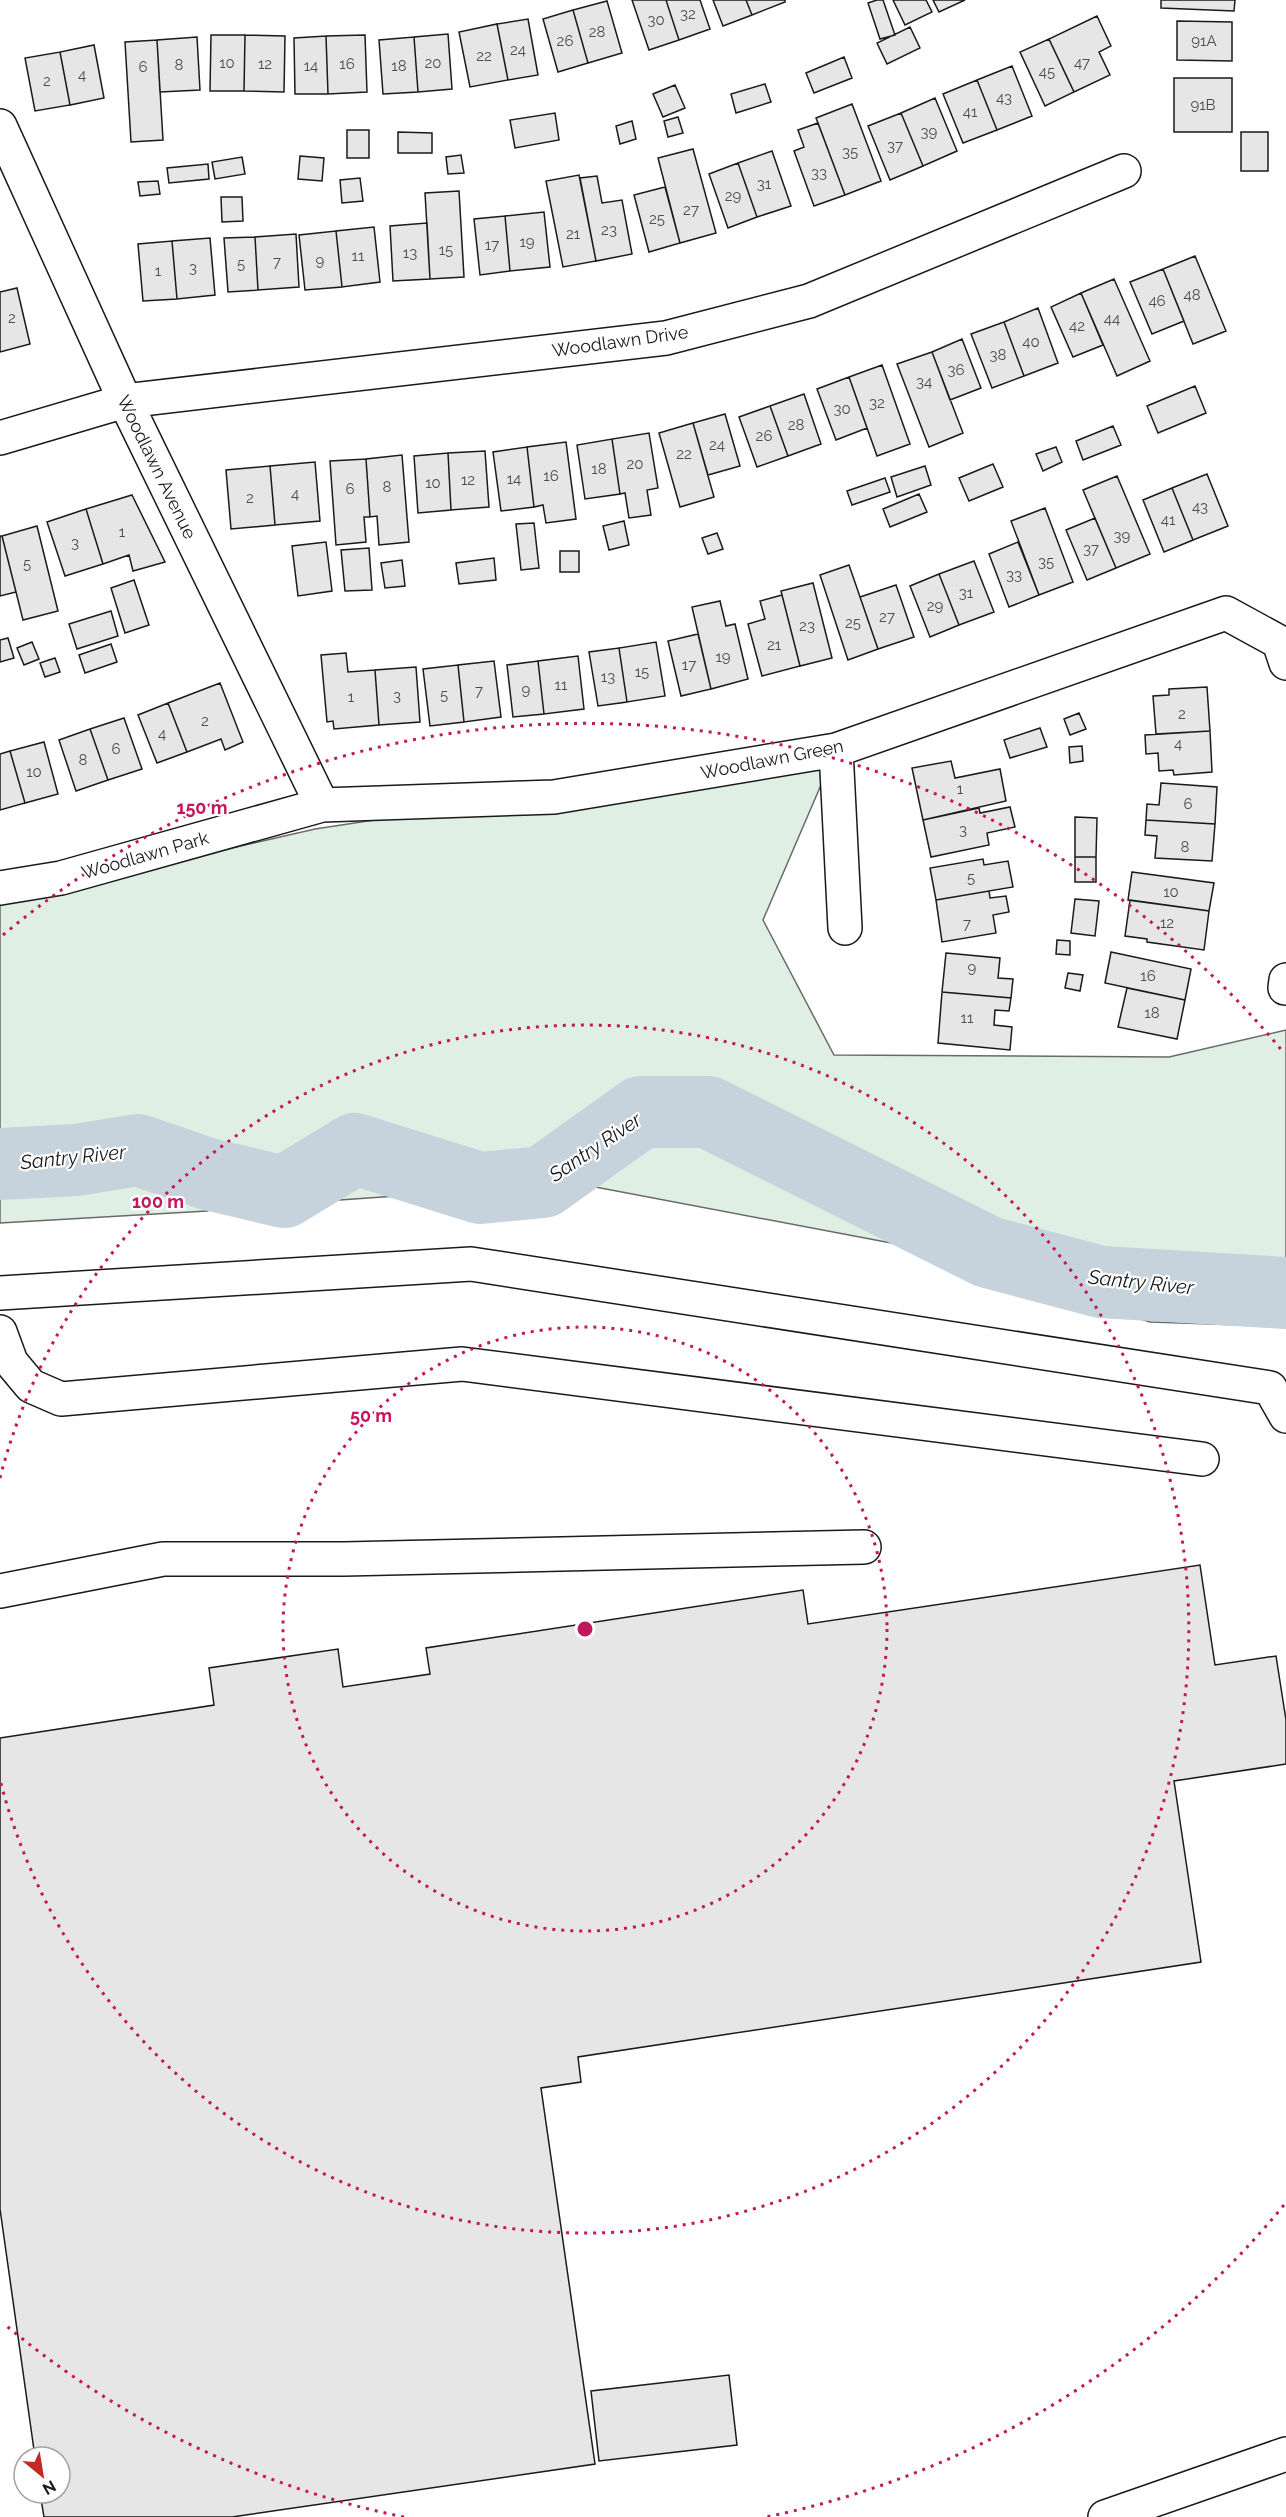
<svg xmlns="http://www.w3.org/2000/svg" width="1286" height="2517" viewBox="0 0 1286 2517" font-family="Raleway,sans-serif">
<rect width="100%" height="100%" fill="#fff"/>
<path fill="#e0efe3" stroke="#6a6a6a" stroke-width="1.5" d="M836,750L763,920L834,1055L1169,1057L1286,1030V1317L1272,1326L1150,1322L907,1246L548,1178L481,1183L482,1190L213,1209L207,1211L0,1223V901L315,829Z"/>
<g fill="none" stroke-linecap="round" stroke-linejoin="round">
<path stroke="#c6d2dc" stroke-width="72" d="M0,1164L76,1160L138,1150L208,1174L284,1192L355,1149L480,1188L543,1182L641,1112H708L988,1252L1101,1282L1286,1293"/>
</g>
<path fill="#e6e6e6" stroke="#1a1a1a" stroke-width="1.5" d="M632,0H666L679,40L649,50Z
M666,0H700L710,29L679,40Z
M713,0H746L752,15L723,26Z
M746,0H785V2L752,15Z
M877,0H883L895,35L880,39L868,3Z
M893,0H926L932,12L905,25Z
M933,0H965L939,12Z
M1161,0H1235L1234,11L1161,8Z
M607,1L622,53L588,63L573,10Z
M573,10L588,63L558,72L543,19Z
M1097,16L1111,46L1099,52L1110,75L1074,92L1049,39Z
M528,19L538,75L508,80L497,24Z
M1177,21L1232,22V61L1177,60Z
M497,24L508,80L470,87L459,32Z
M910,27L920,48L887,64L877,43Z
M448,34L452,89L418,92L414,37Z
M211,35H245L244,91H210Z
M245,35L285,36L284,92L244,91Z
M365,35L367,92L328,94L326,36Z
M326,36L328,94H295L294,38Z
M197,37L200,90L160,92L157,40Z
M414,37L418,92L383,94L379,40Z
M1049,39L1074,92L1045,106L1020,52Z
M157,40L163,140L131,142L125,42Z
M94,45L104,98L70,105L60,52Z
M60,52L70,105L35,111L25,58Z
M844,57L852,78L814,93L806,73Z
M1012,66L1032,116L997,130L977,80Z
M1174,78H1232V132H1174Z
M977,80L997,130L963,143L943,94Z
M765,84L771,102L736,113L731,94Z
M675,85L685,108L663,117L653,94Z
M935,98L957,151L923,166L901,113Z
M852,104L881,181L845,195L816,118Z
M555,113L559,140L515,148L510,120Z
M901,113L923,166L890,180L868,126Z
M678,117L683,133L668,137L664,121Z
M632,121L636,139L620,144L616,126Z
M818,123L845,195L814,206L794,151L804,147L798,130Z
M347,130H369V158H347Z
M398,132L432,133V153H398Z
M1241,132H1268V171H1241Z
M693,149L716,233L680,243L658,158Z
M772,151L791,206L757,217L738,163Z
M461,155L464,173L448,174L446,157Z
M300,156L324,158L322,181L298,179Z
M242,157L245,174L215,179L212,162Z
M738,163L757,217L728,228L709,174Z
M208,164L209,179L169,183L167,168Z
M579,175L596,261L563,267L546,181Z
M597,176L602,203L622,200L632,254L596,261L580,178Z
M360,178L363,201L342,203L340,180Z
M158,181L160,194L140,196L138,182Z
M665,187L680,243L649,252L634,195Z
M459,191L464,277L430,279L425,193Z
M221,197H242L243,221L222,222Z
M544,212L550,267L510,271L505,216Z
M505,216L510,271L480,275L474,219Z
M427,223L430,279L393,281L390,226Z
M374,227L380,282L342,287L336,231Z
M336,231L342,287L305,290L299,235Z
M296,234L299,287L258,290L255,237Z
M255,237L258,290L228,292L224,238Z
M210,238L215,295L177,299L172,241Z
M172,241L177,299L143,301L138,244Z
M1195,256L1226,331L1193,344L1163,269Z
M1163,269L1184,321L1152,334L1130,282Z
M1114,279L1150,361L1117,376L1081,293Z
M17,288L30,344L0,352V292Z
M1081,293L1103,345L1073,357L1051,307Z
M1038,308L1058,363L1024,376L1004,322Z
M1004,322L1024,376L992,388L971,334Z
M962,339L981,388L950,400L932,352Z
M932,352L963,433L929,447L897,364Z
M882,365L910,444L877,456L849,377Z
M849,377L867,428L836,440L817,389Z
M1195,386L1206,413L1158,433L1147,406Z
M804,394L821,444L788,456L770,406Z
M770,406L788,456L757,467L739,417Z
M725,414L740,466L708,475L693,423Z
M693,423L714,497L680,507L659,433Z
M1113,426L1121,445L1083,460L1076,441Z
M649,433L658,488L647,490L651,515L629,518L625,493L620,494L612,439Z
M612,439L620,494L585,499L577,445Z
M566,442L576,519L546,523L543,505L534,507L527,447Z
M527,447L534,507L501,511L493,452Z
M1056,447L1062,462L1043,471L1036,454Z
M485,451L489,507L451,510L448,453Z
M448,453L451,510L418,513L414,456Z
M402,455L409,542L379,545L377,516L370,517L366,459Z
M366,459L370,517H364L366,542L336,545L330,461Z
M315,462L320,521L275,525L270,466Z
M993,464L1003,487L969,501L959,478Z
M270,466L275,525L231,529L226,470Z
M925,466L931,485L897,497L891,477Z
M1207,474L1228,526L1193,540L1172,488Z
M1117,476L1150,554L1116,568L1083,490Z
M885,478L890,492L852,505L847,491Z
M1172,488L1193,540L1164,552L1143,500Z
M919,494L927,512L890,527L883,509Z
M132,495L165,562L133,571L129,555L103,564L86,509Z
M1045,508L1073,582L1039,595L1011,521Z
M86,509L103,564L65,576L47,522Z
M1095,518L1116,568L1087,580L1066,530Z
M624,521L629,545L609,550L603,526Z
M534,523L539,568L521,570L516,524Z
M37,526L58,611L23,620L2,536Z
M717,533L723,549L708,554L702,538Z
M0,536H2L16,592L0,596Z
M326,542L332,591L298,596L292,546Z
M1018,542L1039,595L1009,607L989,554Z
M369,548L372,590L345,591L341,550Z
M560,551H579V572H560Z
M494,558L496,580L459,584L456,563Z
M402,560L405,586L385,588L381,563Z
M974,561L994,612L959,625L939,574Z
M849,565L878,649L848,660L820,575Z
M939,574L959,625L930,637L910,586Z
M134,580L149,625L125,633L111,588Z
M813,583L832,658L800,666L781,591Z
M896,585L914,637L878,649L860,597Z
M782,595L800,666L762,676L748,624L765,619L760,601Z
M720,601L726,626L735,624L748,679L711,689L692,607Z
M111,611L118,636L77,649L69,624Z
M698,634L711,689L681,696L668,641Z
M8,638L14,658L0,662V640Z
M32,642L39,659L24,665L17,648Z
M656,642L665,696L627,702L619,648Z
M111,644L117,662L85,673L79,655Z
M619,648L627,702L598,706L589,652Z
M346,653L348,672L375,670L379,725L334,729L333,721L327,722L321,655Z
M578,656L584,709L544,714L538,661Z
M55,658L60,672L45,677L40,663Z
M494,661L501,717L464,722L458,665Z
M538,661L544,714L513,717L507,665Z
M458,665L464,722L430,726L423,669Z
M416,667L420,722L379,725L375,670Z
M220,683L243,742L225,750L221,739L187,752L168,703Z
M1207,687L1210,731L1156,734L1153,696L1169,695V689Z
M168,703L187,752L157,763L138,715Z
M1079,713L1086,729L1070,735L1064,719Z
M124,718L142,769L108,780L90,729Z
M1040,728L1047,747L1010,758L1004,740Z
M90,729L108,780L76,791L59,740Z
M1210,731L1212,772L1174,775L1173,770L1159,771L1158,753L1146,754L1145,735Z
M44,742L58,794L25,803L10,751Z
M1082,746L1083,761L1070,763L1069,747Z
M10,751L25,803L0,810V754Z
M951,761L955,778L1000,769L1006,801L923,820L912,768Z
M1161,783L1217,787L1215,824L1146,820L1147,804L1159,805Z
M1010,807L1015,827L987,833L989,845L931,857L923,820L979,808L980,813Z
M1075,817L1097,818L1096,857H1075Z
M1146,820L1215,824L1212,861L1155,858L1157,836L1145,835Z
M1075,857H1096V882H1075Z
M983,859L984,865L1008,861L1013,887L936,900L930,868Z
M1132,872L1214,883L1209,911L1128,900Z
M989,891L990,898L1006,896L1009,912L993,915L996,933L942,942L936,900Z
M1075,899L1099,901L1095,936L1071,933Z
M1130,900L1209,911L1204,950L1147,942V939L1125,936Z
M1057,940L1070,941V955L1056,954Z
M1111,952L1191,969L1185,1000L1105,983Z
M946,953L1000,958L998,978L1013,979L1011,998L942,992Z
M1068,973L1083,975L1080,991L1065,988Z
M1127,988L1185,1000L1177,1039L1118,1027Z
M942,992L1011,998L1009,1011L995,1010L994,1025L1012,1027L1010,1050L938,1043Z
M1200,1565L1215,1665L1276,1656L1286,1720V1764L1174,1781L1201,1962L578,2057L581,2082L541,2088L595,2464L232,2517H44L40,2493H60V2457H35L0,2209V1738L214,1705L209,1668L338,1649L343,1687L430,1674L426,1648L803,1590L808,1624Z
M729,2375L737,2445L599,2461L591,2391Z"/>
<g fill="none" stroke-linecap="round" stroke-linejoin="round">
<g stroke="#1a1a1a" stroke-width="36">
<path id="minor" d="M0,126L125,401L322,805
M0,438L125,401L666,338L809,301L1124,171
M836,750L845,928
M0,888L61,878L322,805L554,797L836,750L1226,613L1279,642L1286,663
M1285,988L1286,980
M0,1293L471,1264L1270,1388L1286,1416
M0,1332L11,1362L31,1386L61,1399L462,1364L1202,1459
M0,1591L163,1559H344L864,1547
M1105,2517L1286,2454"/>
</g>
<use href="#minor" stroke="#fff" stroke-width="33"/>
</g>
<g fill="none" stroke="#c2185b" stroke-width="3" stroke-dasharray="3 6">
<circle cx="585" cy="1629" r="302"/>
<path d="M0 1478A604 604 0 1 1 0 1780"/>
<path d="M1284 2205A906 906 0 0 1 766 2517M404 2517A906 906 0 0 1 3 2323M3 935A906 906 0 0 1 1284 1053"/>
</g>
<g text-anchor="middle" dominant-baseline="central" stroke-width="4.5" stroke-linejoin="round" paint-order="stroke">
<g font-size="15" fill="#4d4d4d">
<text x="688" y="14">32</text>
<text x="656" y="20">30</text>
<text x="597" y="32">28</text>
<text x="565" y="41">26</text>
<text x="1204" y="41">91A</text>
<text x="518" y="50">24</text>
<text x="484" y="56">22</text>
<text x="227" y="63">10</text>
<text x="433" y="63">20</text>
<text x="1082" y="63">47</text>
<text x="265" y="64">12</text>
<text x="347" y="64">16</text>
<text x="179" y="65">8</text>
<text x="311" y="66">14</text>
<text x="399" y="66">18</text>
<text x="143" y="67">6</text>
<text x="1047" y="72">45</text>
<text x="82" y="75">4</text>
<text x="47" y="81">2</text>
<text x="1004" y="98">43</text>
<text x="1203" y="105">91B</text>
<text x="970" y="112">41</text>
<text x="929" y="132">39</text>
<text x="895" y="146">37</text>
<text x="850" y="152">35</text>
<text x="819" y="173">33</text>
<text x="764" y="184">31</text>
<text x="733" y="196">29</text>
<text x="691" y="210">27</text>
<text x="657" y="219">25</text>
<text x="609" y="230">23</text>
<text x="573" y="234">21</text>
<text x="527" y="242">19</text>
<text x="492" y="245">17</text>
<text x="446" y="250">15</text>
<text x="410" y="253">13</text>
<text x="358" y="256">11</text>
<text x="320" y="261">9</text>
<text x="277" y="262">7</text>
<text x="241" y="264">5</text>
<text x="193" y="268">3</text>
<text x="158" y="271">1</text>
<text x="1192" y="295">48</text>
<text x="1157" y="301">46</text>
<text x="12" y="318">2</text>
<text x="1112" y="319">44</text>
<text x="1077" y="326">42</text>
<text x="1031" y="342">40</text>
<text x="998" y="355">38</text>
<text x="956" y="370">36</text>
<text x="924" y="382">34</text>
<text x="877" y="403">32</text>
<text x="842" y="409">30</text>
<text x="796" y="425">28</text>
<text x="764" y="436">26</text>
<text x="717" y="445">24</text>
<text x="684" y="454">22</text>
<text x="635" y="464">20</text>
<text x="599" y="469">18</text>
<text x="551" y="476">16</text>
<text x="514" y="479">14</text>
<text x="468" y="480">12</text>
<text x="433" y="483">10</text>
<text x="387" y="487">8</text>
<text x="350" y="489">6</text>
<text x="295" y="494">4</text>
<text x="250" y="498">2</text>
<text x="1200" y="507">43</text>
<text x="1168" y="520">41</text>
<text x="122" y="532">1</text>
<text x="1122" y="536">39</text>
<text x="75" y="543">3</text>
<text x="1091" y="549">37</text>
<text x="1046" y="562">35</text>
<text x="27" y="564">5</text>
<text x="1014" y="575">33</text>
<text x="966" y="593">31</text>
<text x="935" y="606">29</text>
<text x="887" y="617">27</text>
<text x="853" y="623">25</text>
<text x="807" y="626">23</text>
<text x="774" y="645">21</text>
<text x="723" y="657">19</text>
<text x="689" y="665">17</text>
<text x="642" y="672">15</text>
<text x="608" y="677">13</text>
<text x="561" y="685">11</text>
<text x="526" y="690">9</text>
<text x="479" y="691">7</text>
<text x="444" y="695">5</text>
<text x="397" y="696">3</text>
<text x="351" y="697">1</text>
<text x="1182" y="714">2</text>
<text x="205" y="721">2</text>
<text x="162" y="734">4</text>
<text x="1178" y="744">4</text>
<text x="116" y="749">6</text>
<text x="83" y="760">8</text>
<text x="34" y="772">10</text>
<text x="960" y="789">1</text>
<text x="1188" y="804">6</text>
<text x="963" y="830">3</text>
<text x="1185" y="847">8</text>
<text x="971" y="878">5</text>
<text x="1171" y="892">10</text>
<text x="1167" y="923">12</text>
<text x="967" y="924">7</text>
<text x="972" y="968">9</text>
<text x="1148" y="976">16</text>
<text x="1152" y="1013">18</text>
<text x="967" y="1018">11</text>
</g>
<g font-size="18" fill="#1a1a1a" stroke="#fff">
<text transform="translate(620 341) rotate(-8)">Woodlawn Drive</text>
<text transform="translate(157 467) rotate(64)">Woodlawn Avenue</text>
<text transform="translate(772 759) rotate(-11)">Woodlawn Green</text>
<text transform="translate(145 855) rotate(-16)">Woodlawn Park</text>
</g>
<g font-size="20" font-style="italic" fill="#1a1a1a" stroke="#fff">
<text transform="translate(595 1147) rotate(-34)">Santry River</text>
<text transform="translate(73 1157) rotate(-6)">Santry River</text>
<text transform="translate(1141 1282) rotate(6)">Santry River</text>
</g>
</g>
<circle cx="585" cy="1629" r="9" fill="#c2185b" stroke="#fff" stroke-width="3"/>
<g font-size="18" text-anchor="middle" font-weight="bold" fill="#c2185b" stroke="#fff" stroke-width="4.5" stroke-linejoin="round" paint-order="stroke">
<text x="202" y="814">150 m</text>
<text x="158" y="1208">100 m</text>
<text x="371" y="1422">50 m</text>
</g>
<g transform="translate(42 2475) rotate(150)"><circle r="28" fill="#ffffff" stroke="#a3a3a3" stroke-width="1.5"/>
<path d="M0-4.5L10 22L0 15L-10 22Z" fill="#c62828"/>
<text y="-9" font-size="16" font-weight="bold" text-anchor="middle" fill="#1a1a1a">N</text>
</g>
</svg>
